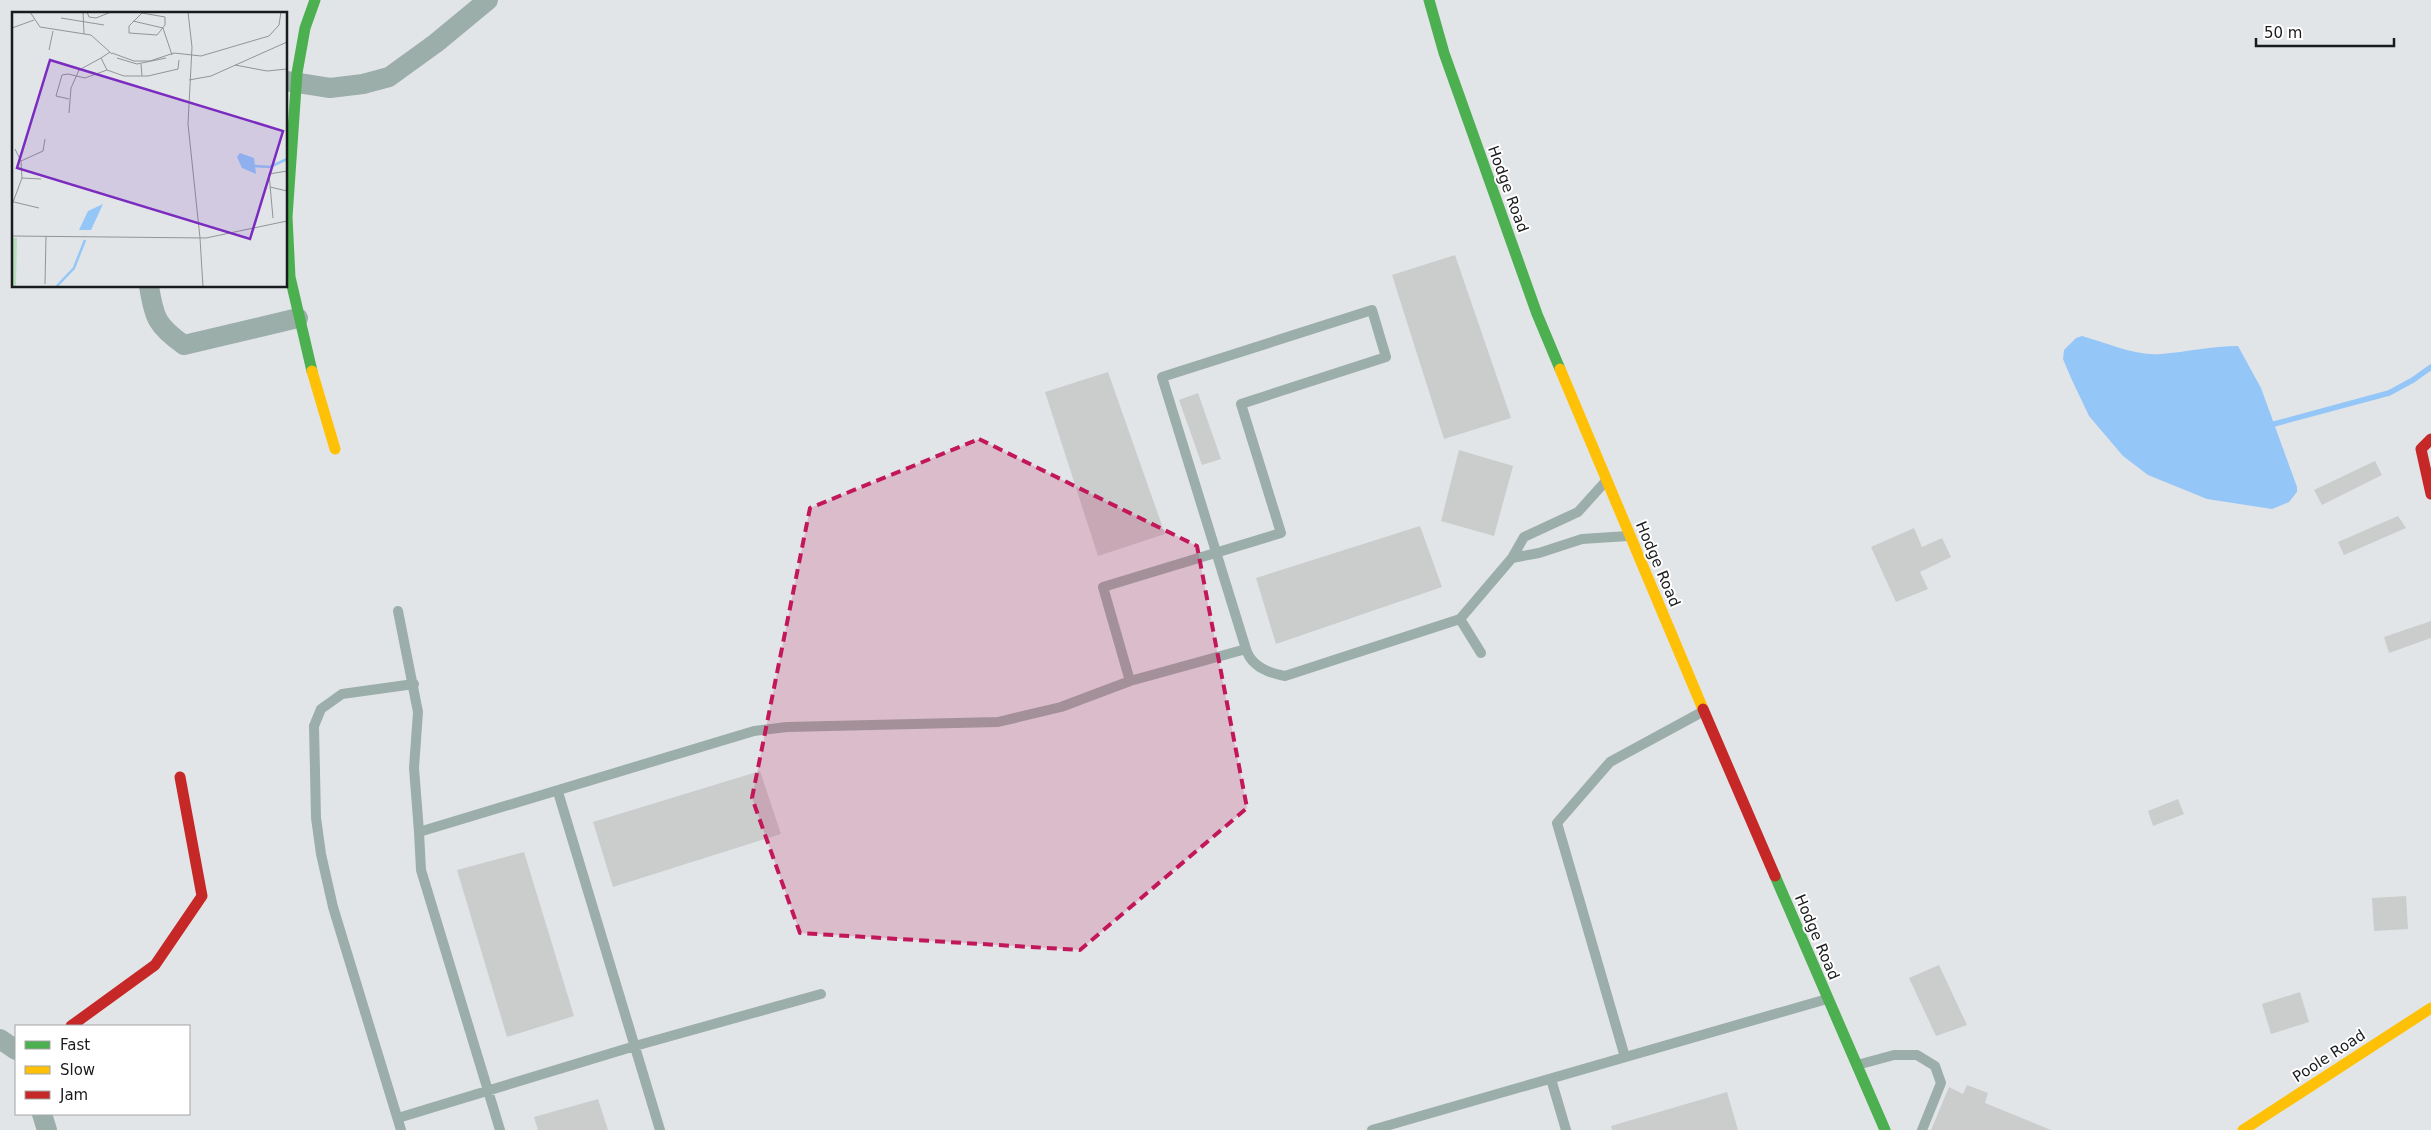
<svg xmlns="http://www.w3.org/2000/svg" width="2431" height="1130" viewBox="0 0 2431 1130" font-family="'DejaVu Sans',sans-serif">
<rect width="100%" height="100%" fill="#e2e5e8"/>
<path fill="#94c6f8" d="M2082,336C2107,343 2135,356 2161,354C2187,352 2212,346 2238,346L2261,388L2297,487V492L2289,502L2272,509L2207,499L2148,475L2123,456L2089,416L2071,378L2063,359L2064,350L2076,338Z"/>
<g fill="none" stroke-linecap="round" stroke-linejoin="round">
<path stroke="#94c6f8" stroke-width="5.5" d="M2267,423L2274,424L2389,393L2413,380L2431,367"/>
</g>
<path fill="#cbcccc" d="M1455,255L1511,418L1444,439L1392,275Z
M1108,372L1165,534L1098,556L1045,392Z
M1198,393L1221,459L1202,465L1179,400Z
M1459,450L1513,466L1494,536L1441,521Z
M2375,461L2382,475L2322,505L2314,490Z
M2398,516L2406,528L2344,555L2338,542Z
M1420,526L1442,587L1276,644L1256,578Z
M1914,528L1922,547L1942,538L1951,557L1920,572L1928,589L1896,602L1871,547Z
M2431,621V638L2389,653L2384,637Z
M760,771L781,834L613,887L593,822Z
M2178,799L2184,814L2153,826L2148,811Z
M524,852L574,1016L507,1037L457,870Z
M2406,896L2408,929L2374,931L2372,898Z
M1939,965L1967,1025L1936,1036L1909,978Z
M2300,992L2309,1022L2271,1034L2262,1004Z
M1967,1085L1988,1093L1985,1103L2051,1130H1931L1949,1087L1963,1094Z
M1727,1092L1738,1130H1612L1611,1126Z
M598,1099L608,1130H538L534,1117Z"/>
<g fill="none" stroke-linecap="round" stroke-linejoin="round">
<path stroke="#9caea9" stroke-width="10" d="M1512,558L1539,553L1582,539L1628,536
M398,611L418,712L414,768L419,832
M1460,619L1481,653
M1246,649L1130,681L1103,587L1281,533L1241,404L1386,357L1372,310L1162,377L1246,649C1251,666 1268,673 1285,676L1460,619L1512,558L1524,537L1578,512L1605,482
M558,792L660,1130
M1625,1057L1557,823L1610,762L1702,712
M1857,1065L1894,1055H1917L1935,1066L1941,1083L1922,1130
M1551,1079L1566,1130
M398,1118L635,1046L821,994
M401,1130L333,907L321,854L316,818L314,726L321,709L342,694L414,684
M500,1130L421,870L419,832L754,731L787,727L998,722L1061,707L1130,681
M1372,1130L1827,999"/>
<path stroke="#9caea9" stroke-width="20" d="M286,81L330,88L363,84L389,77L436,43L488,0
M149,286C154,318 157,326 184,345L298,318
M0,1039L16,1050
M42,1114L47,1130"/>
<path stroke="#4caf50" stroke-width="11" d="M1429,0L1444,53L1537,314L1560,369
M312,371L290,277L287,217L297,73L305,28L315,0
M1775,876L1885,1130"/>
<path stroke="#ffc107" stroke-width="11" d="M1560,369L1703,709
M312,371L335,449
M2243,1130L2431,1008"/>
<path stroke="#c62828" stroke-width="11" d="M2431,439L2421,449L2431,494
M1703,709L1775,876
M71,1026L155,965L202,896L180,777"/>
</g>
<path fill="#c2185b" fill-opacity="0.2" stroke="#c2185b" stroke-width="4" stroke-dasharray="10 6" stroke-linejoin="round" d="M979,439L1197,546L1247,808L1080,950L800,933L752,798L810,508Z"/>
<g text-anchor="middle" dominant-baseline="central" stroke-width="4" stroke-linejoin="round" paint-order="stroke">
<g font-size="15" fill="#1a1b1d" stroke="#fff">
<text transform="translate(1508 189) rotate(70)">Hodge Road</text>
<text transform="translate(1658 564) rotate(67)">Hodge Road</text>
<text transform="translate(1817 937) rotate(67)">Hodge Road</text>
<text transform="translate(2329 1056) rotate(-33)">Poole Road</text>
</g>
</g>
<g transform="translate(12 12)">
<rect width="275" height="275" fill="#e2e5e8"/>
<path d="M0,226H5L4,275H0Z" fill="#b9debe"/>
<path d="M228,141L242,146L244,162L230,156L225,145ZM91,192L79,218H67L76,199Z" fill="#94c6f8"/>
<path fill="none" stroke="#94c6f8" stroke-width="2.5" d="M242,154L258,155L275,147M44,275L62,256L73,228"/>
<path fill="none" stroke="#929497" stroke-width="1" d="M18,0L28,15L79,23L100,42M71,0L72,22M75,0L77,5L84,6L99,0M176,0L180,35L176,112L188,226M130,1L153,5V13L145,23L117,21V14ZM49,6L92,13M121,9L151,16L160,43M0,16L22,8M37,38L41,19M98,40L89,46L95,58L112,64H130M100,41L122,49H138L162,41L189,44L257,24L267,13L269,0M105,46L125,52L154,46M129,52L130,64H136L166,57L167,48M223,53L255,59L275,57M177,68L199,64L275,30M57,87L44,84L50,63L56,62L73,66L95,58M57,101L59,76L67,58L89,46M9,149L31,139L33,127M10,166L29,167M258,175L275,179M2,190L27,196M0,193L10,166L9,149L3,137M261,206L257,162L275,159M0,224L194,226L275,209M188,226L191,275M33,272L34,224"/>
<path fill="#7b2cbf" fill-opacity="0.15" stroke="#7b2cbf" stroke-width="2.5" d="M38,48L271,119L238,227L5,156Z"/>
<rect width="275" height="275" fill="none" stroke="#1a1b1d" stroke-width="2.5"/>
</g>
<rect x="15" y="1025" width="175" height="90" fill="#ffffff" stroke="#a3a4a5"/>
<rect x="25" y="1041" width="25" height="8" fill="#4caf50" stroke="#a3a4a5"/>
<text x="60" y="1050" font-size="15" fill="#1a1b1d">Fast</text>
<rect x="25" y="1066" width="25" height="8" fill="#ffc107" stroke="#a3a4a5"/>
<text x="60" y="1075" font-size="15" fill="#1a1b1d">Slow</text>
<rect x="25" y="1091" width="25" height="8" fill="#c62828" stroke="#a3a4a5"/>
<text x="60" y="1100" font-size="15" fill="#1a1b1d">Jam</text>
<path d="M2256 38v8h138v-8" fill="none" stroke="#1a1b1d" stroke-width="2.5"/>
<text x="2264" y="38" font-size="15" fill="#1a1b1d" stroke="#ffffff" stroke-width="4" paint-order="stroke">50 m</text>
</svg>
